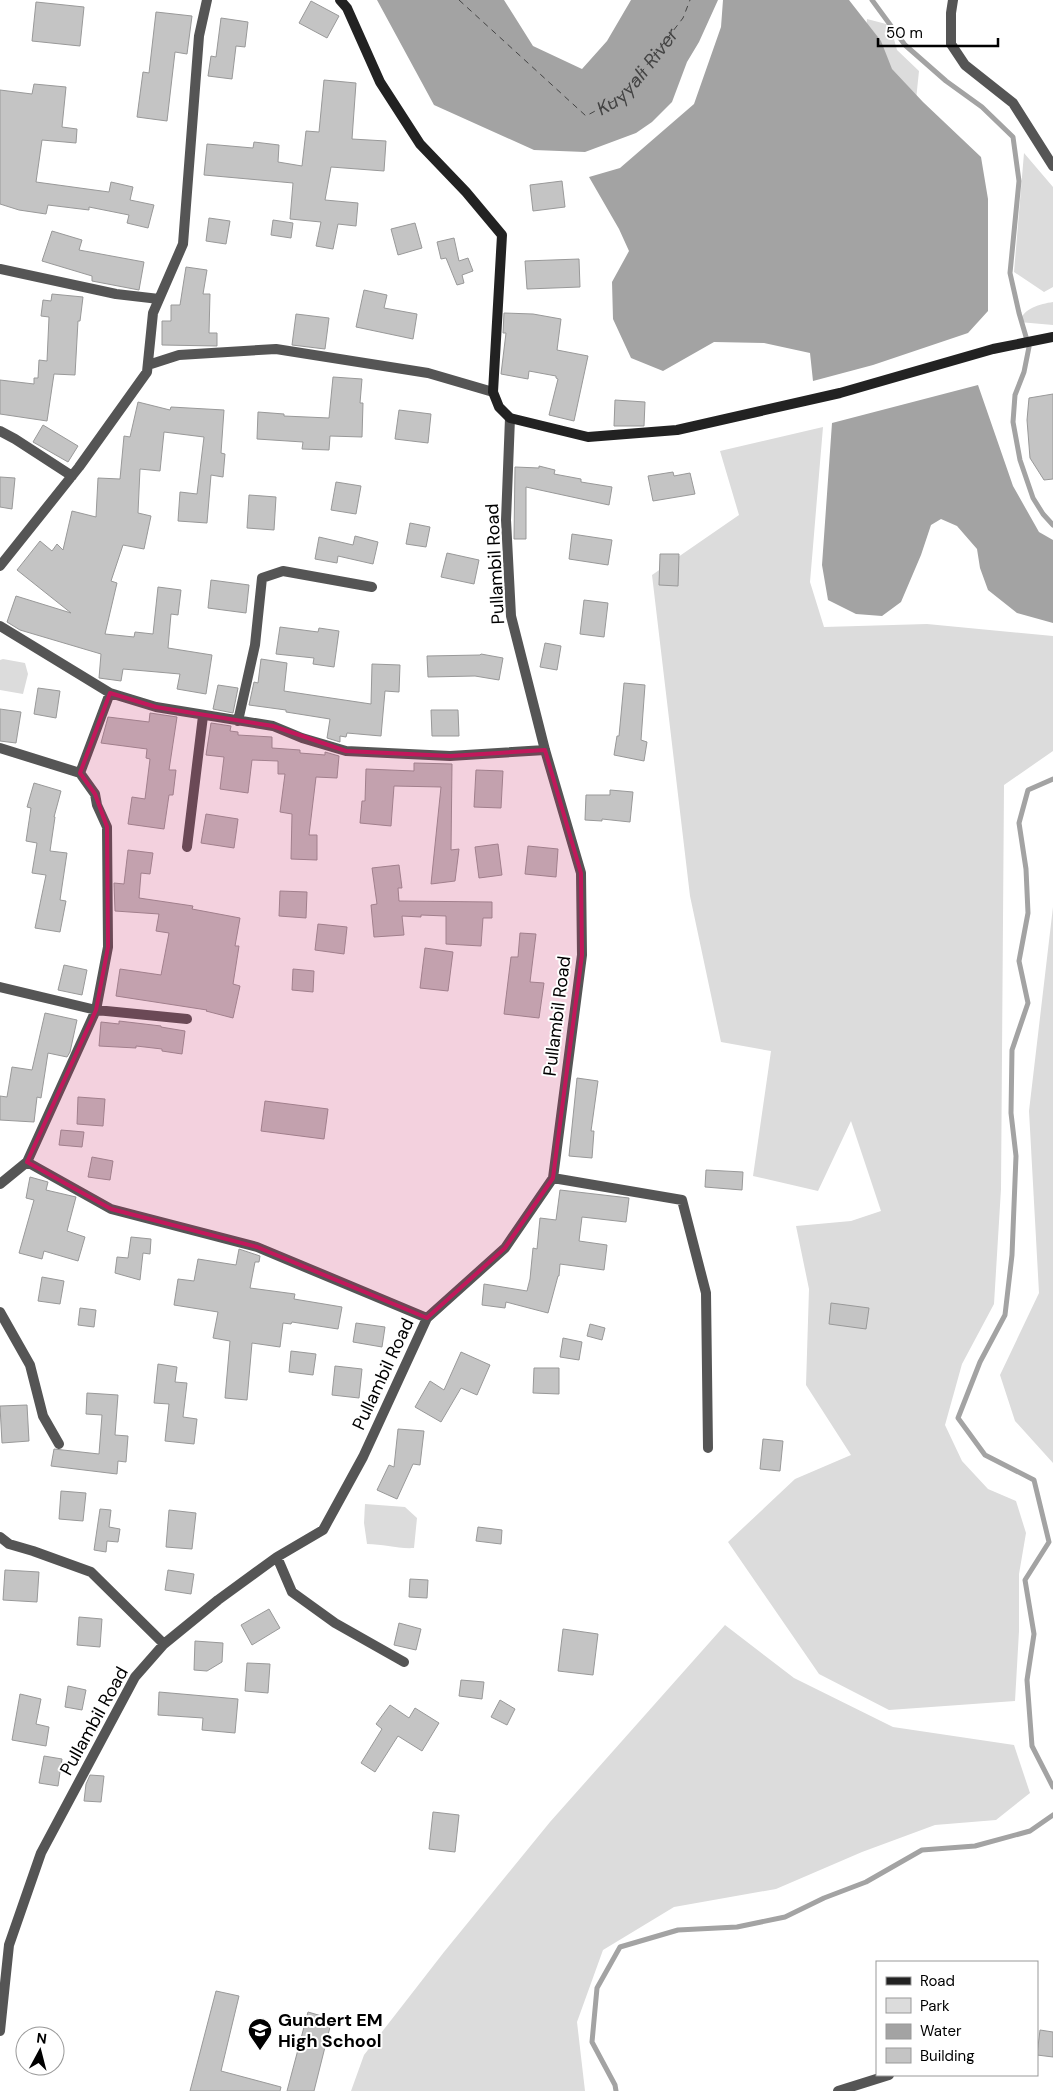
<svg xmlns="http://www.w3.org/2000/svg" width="1053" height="2091" viewBox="0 0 1053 2091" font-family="'DM Sans',sans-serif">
<rect width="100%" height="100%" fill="#fff"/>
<path fill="#dcdcdc" d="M867,19L890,25L897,50L919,71L914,119L863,57Z
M1024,153L1053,187V287L1044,292L1014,272Z
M1053,302V325L1019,322C1024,308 1040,304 1053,302Z
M823,427L810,582L824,627L927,624L1053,636V751L1004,785L1001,1189L994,1304L962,1364L945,1425L962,1461L988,1489L1016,1501L1026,1533L1019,1574V1631L1015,1701L889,1710L819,1674L728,1542L795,1479L851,1455L806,1385L809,1289L796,1226L851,1221L881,1211L851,1121L818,1191L753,1176L771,1051L721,1042L690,896L652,575L739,515L720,451Z
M3,659L25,663L28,674L23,694L0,690V660Z
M1053,907V1463L1015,1421L1000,1375L1039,1293L1029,1111Z
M365,1504L405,1507L417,1518L414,1548C398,1549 383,1544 367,1544L364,1523Z
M725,1625L794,1678L893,1727L1014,1745L1030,1793L996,1820L935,1825L862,1852L776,1889L674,1907L603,1950L577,2022L585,2091H351L364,2055L444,1952L550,1822Z"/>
<path fill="#a3a3a3" d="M377,0H504L533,46L582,69L607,41L631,0H718L699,42L687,62L672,102L652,122L636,133L585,152L534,150L434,105Z
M723,0H849L881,41L892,69L923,102L981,157L988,199V311L968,333L873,365L813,381L810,353L764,343L714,342L663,371L631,358L613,319L612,282L629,251L619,229L589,177L620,168L694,104L721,27Z
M978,385L1013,486L1039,532L1053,540V623L1017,613L988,590L980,568L977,549L957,526L941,519L931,525L921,555L901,602L882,616L856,614L828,600L822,565L832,423Z"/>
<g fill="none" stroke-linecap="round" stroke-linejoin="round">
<path stroke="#a3a3a3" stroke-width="5" d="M872,0L905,45L946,81L982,107L1013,137L1019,181L1010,273L1019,313L1029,347L1024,372L1015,395L1013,422L1020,460L1033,498L1043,514L1053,525
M1053,779L1028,790L1019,823L1026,869L1028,913L1019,961L1028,1003L1012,1050L1011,1113L1016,1156L1012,1255L1005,1315L980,1362L958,1418L985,1455L1034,1480L1049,1542L1025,1580L1034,1634L1027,1680L1032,1746L1053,1787
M616,2091L615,2085L592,2042L597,1988L620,1947L678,1930L737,1927L785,1917L824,1898L866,1882L922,1850L975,1846L1030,1831L1053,1815"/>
<path stroke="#444" stroke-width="1" stroke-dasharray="6 5" stroke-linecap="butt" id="s1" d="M459,0L586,116L619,98L640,74L683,18L690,0"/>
</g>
<path fill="#c4c4c4" stroke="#999" d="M311,1L339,16L327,38L299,23Z
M36,2L84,7L80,46L32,41Z
M156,12L192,16L187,54L175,52L167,121L137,117L143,72L149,73Z
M221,18L248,22L245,47L236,46L232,79L208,76L211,56L216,57Z
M324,80L356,83L352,139L386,141L384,171L331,167L325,200L358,203L356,226L338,224L333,249L316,246L321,222L290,219L293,183L204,175L207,144L253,148L254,142L279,145L278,162L302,166L306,131L319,132Z
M34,84L66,87L62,127L77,129L76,143L42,140L36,182L109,192L111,182L133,187L130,200L154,205L148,228L127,223L129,215L89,207V210L48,205L46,214L19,210L0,204V90L32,94Z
M562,181L565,207L533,211L530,185Z
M209,218L230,221L226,244L206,241Z
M273,220L293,223L291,238L271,235Z
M415,223L422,248L398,255L391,229Z
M52,231L82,240L79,250L144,262L139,290L92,281V276L42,261Z
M454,238L459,261L468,258L473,271L462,275L464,283L457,285L446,258L441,259L437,242Z
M579,259L580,287L527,289L525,261Z
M186,267L207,270L203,294H210L209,333H217V346L162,345V321H171V305H180Z
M364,290L387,295L384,308L417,314L413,339L356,327Z
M52,294L83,297L80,321H78L75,375L54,374L47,421L0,414V380L34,384V378H38L39,360L47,361L49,317L41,316L43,300L51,301Z
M504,313L533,314L561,319L557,350L588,356L574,421L549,415L558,379L556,378V376L529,371L528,379L501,374L506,333H503Z
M296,314L329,318L325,349L292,345Z
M333,377L362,379L360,403H363L362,437L330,436L329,450L302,449L303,442L257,439L258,412L284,414V416L329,418Z
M1053,394V479L1044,480L1030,458L1027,420L1029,398Z
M615,400L645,402L644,426H614Z
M138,402L170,410L171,407L224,410L221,453L225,454L223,477L211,475L207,523L178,521L180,492L197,494L204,437L164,432L160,471L140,469L138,513L151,516L144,549L123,545L111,581L117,583L105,634L134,637L135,632L153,634L158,587L181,590L178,615L171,614L168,648L212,655L206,694L177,689L180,674L123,669L121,681L99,678L101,654L20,630L7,622L16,596L71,613L17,570L40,541L52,551L57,544L63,550L72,511L96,517L98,478L120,479L124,436L130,437Z
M399,410L431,414L428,443L395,439Z
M43,425L78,446L68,462L33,442Z
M539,466L555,470L554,474L581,479V482L612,487L609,505L526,487V539H514L515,467L539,468Z
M673,472L674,476L690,473L695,494L653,501L648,476Z
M0,477L15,478L12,509L0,507Z
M336,482L361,486L356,514L331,510Z
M249,495L276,497L274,530L247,528Z
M410,523L430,527L426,547L406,544Z
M572,534L612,540L608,565L569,559Z
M355,536L378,542L373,564L338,556L337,563L315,559L319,537L353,545Z
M447,553L479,560L474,584L441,577Z
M660,554H679L678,586L659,585Z
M211,580L249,585L246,613L208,608Z
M584,600L608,603L604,637L580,634Z
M280,627L318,632L319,628L339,631L334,667L313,664L314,658L276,654Z
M545,643L561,646L557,670L540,667Z
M481,654L503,658L499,680L475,676L428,677L427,656L480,655Z
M261,659L287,663L284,691L371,704L372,664L400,665L399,692L385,691L381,736L347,733L346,737L340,736V742L327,738L330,719L286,712V710L249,705L254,682L258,683Z
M624,683L645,685L641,740L647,742L644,761L614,755L617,736H619Z
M218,685L238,688L233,713L213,709Z
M38,688L60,691L56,718L34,714Z
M0,709L21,712L16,743L0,741Z
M431,710H458L459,736H432Z
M150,713L177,717L169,770H176L173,795H169L164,829L128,824L132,797L145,799L150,759L146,758L147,749L101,743L108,717L149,722Z
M211,723L231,726L230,731L238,732V735L272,737V748L300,750V753L325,755V752L339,756L337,778L316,777L309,835H317V860L291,859L292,814L280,812L285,774H278V761L252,760L248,793L220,789L224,757L206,755Z
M414,763L452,764L451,850L459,849L455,881L431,884L441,787L394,786L391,826L360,823L362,801H365L366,769L414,771Z
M476,770L503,771L501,808L474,807Z
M34,783L61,791L54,817H55L50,851L67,853L60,900L66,901L60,932L35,928L46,875L32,873L37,843L26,841L31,808L27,807Z
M610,790L633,792L630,822L602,819V821L585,820L586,795H610Z
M206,814L238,819L234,848L201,843Z
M498,844L502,875L479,878L475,847Z
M528,846L558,849L556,877L525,874Z
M128,850L153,853L150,874L141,873L139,898L193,906L192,909L240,918L235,946H239L233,984L240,986L233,1018L206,1011L207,1010L116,996L120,969L161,975L169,933L156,931L159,914L115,911L114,883L124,884Z
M399,865L402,888H398L399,901L492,902V918H483L481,946L446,944V916L421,915V917L402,916L404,935L374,937L371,905L377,904L372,868Z
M280,891L307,892L306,918L279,916Z
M318,924L347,927L344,954L315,950Z
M520,933L536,934L530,982L544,983L539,1018L504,1014L511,957H518Z
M425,948L453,952L448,991L420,988Z
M64,965L87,970L82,995L58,990Z
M293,969L314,971L313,992L292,990Z
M45,1013L77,1020L70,1052L67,1057L48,1053L41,1098L37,1097L34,1122L0,1120V1096L7,1097L12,1067L32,1070Z
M119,1021L161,1026V1027L185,1031L182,1054L162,1051V1049L136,1046V1048L99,1046L101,1022L119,1024Z
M577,1078L598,1081L591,1131H594L592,1158L569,1156Z
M78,1097L105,1099L103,1126L77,1124Z
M265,1101L328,1109L324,1139L261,1131Z
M61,1130L84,1132L82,1147L59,1145Z
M92,1157L113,1161L110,1180L88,1177Z
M706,1170L743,1172L742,1190L705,1187Z
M30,1177L48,1182L46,1190L76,1197L67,1231L85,1237L78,1261L44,1251L42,1259L19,1253L34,1200L26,1198Z
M560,1190L629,1198L626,1222L582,1217L579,1241L607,1245L604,1270L560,1264L559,1276H558L548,1313L506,1302L505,1308L482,1305L484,1284L527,1291L530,1279L533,1248L537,1249L540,1218L556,1220Z
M131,1237L151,1239L150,1254L143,1253L140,1280L115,1273L117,1257L128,1258Z
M239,1249L260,1256L259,1262H255L250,1288L295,1294L294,1299L342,1307L338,1329L292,1322L291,1324L283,1323L280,1347L252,1343L247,1400L225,1398L230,1341L213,1338L218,1312L174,1305L178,1279L194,1281L198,1259L236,1265Z
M42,1277L64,1281L60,1304L38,1301Z
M831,1303L869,1308L866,1329L829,1324Z
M80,1308L96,1310L94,1327L78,1325Z
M356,1323L385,1327L382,1347L353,1342Z
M590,1324L605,1328L602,1340L587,1336Z
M563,1338L582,1342L579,1360L560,1357Z
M291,1351L316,1354L313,1375L289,1372Z
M461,1352L490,1365L477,1395L461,1388L441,1422L415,1407L430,1381L444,1390Z
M158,1364L177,1367L175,1382L187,1383L183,1417L197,1419L194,1444L165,1441L169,1404L154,1403Z
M335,1366L362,1369L359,1398L332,1395Z
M534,1368H559V1394L533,1393Z
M87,1393L118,1395L115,1435L128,1436L126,1462L118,1461L117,1474L51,1466L54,1449L99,1454L102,1415L86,1414Z
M27,1405L29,1441L2,1443L0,1406Z
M398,1429L424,1431L420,1465L413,1464L397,1499L377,1490L389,1465L394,1467Z
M763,1439L783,1441L780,1471L760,1469Z
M61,1491L86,1493L83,1521L59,1519Z
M100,1509L111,1510L109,1527L120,1529L118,1542L107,1541L106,1552L94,1550Z
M169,1510L196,1513L192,1549L166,1547Z
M478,1527L502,1530L501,1544L476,1541Z
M5,1570L39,1572L37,1602L3,1600Z
M168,1570L194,1574L191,1594L165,1590Z
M410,1579L428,1580L427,1598L409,1597Z
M269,1609L280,1628L252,1645L241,1625Z
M79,1617L102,1619L100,1647L77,1645Z
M399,1623L421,1629L416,1650L394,1645Z
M563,1629L598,1634L593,1675L558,1671Z
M195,1641L223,1643L222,1662L207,1671L194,1670Z
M247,1663L270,1664L268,1693L245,1691Z
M461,1680L484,1682L482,1699L459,1696Z
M68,1686L86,1690L82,1710L65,1707Z
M159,1692L238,1699L235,1733L202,1730L203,1718L158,1715Z
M20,1694L41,1699L36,1724L49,1727L46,1746L12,1740Z
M500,1700L515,1709L507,1725L491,1717Z
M390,1705L409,1718L415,1708L439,1723L422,1751L398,1736L375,1772L361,1763L382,1729L376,1724Z
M44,1756L62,1759L58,1786L39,1783Z
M90,1775L104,1776L101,1802L84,1801L86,1784Z
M433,1812L459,1815L455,1852L429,1849Z
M216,1991L239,1996L221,2071L281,2087L280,2091H190Z
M308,2012L332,2019L314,2091H287Z
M1040,2030L1053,2032V2057L1037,2055Z"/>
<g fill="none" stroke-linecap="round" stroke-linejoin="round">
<path stroke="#555" stroke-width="10" d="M953,0L951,13V44L965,65L1013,103L1053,166
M0,269L116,294L159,299
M148,365L179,355L276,349L428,373L493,392
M0,431L15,439L72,476
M0,566L79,467L147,372L153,313L183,244L199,36L207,0
M0,626L110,693L156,707L273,726L302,738L346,751L450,756L545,750
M238,721L255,645L262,578L283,571L372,587
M0,748L80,773L95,794L97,805L107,827L108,947L96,1010L27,1162L0,1184
M80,773L110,693
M187,847L203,716
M0,987L96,1010L187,1019
M27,1162L111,1209L257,1247L427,1318
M553,1178L682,1200L706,1293L708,1448
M0,1312L30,1365L43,1416L59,1444
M0,1537L9,1544L33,1551L91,1572L164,1644
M277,1557L292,1592L335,1623L404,1662
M0,2031L9,1945L41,1853L135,1677L164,1644L218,1600L277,1557L323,1530L363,1457L427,1318L505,1248L553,1178L582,955L581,873L545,750L511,616L506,520L510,418
M838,2091L889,2075"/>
<path stroke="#222" stroke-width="10" d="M340,0L347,8L380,82L420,144L466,192L502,235L493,392L499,407L510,418L588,437L677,430L840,393L993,349L1053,337"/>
</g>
<path fill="#c2185b" fill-opacity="0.2" stroke="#c2185b" stroke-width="4" stroke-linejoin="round" d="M110,693L156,707L273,726L346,751L450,756L545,750L581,873L582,955L553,1178L505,1248L427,1318L257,1247L111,1209L27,1162L96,1010L108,947L107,827L95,794L80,773Z"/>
<defs>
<g id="school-pin" transform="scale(1.25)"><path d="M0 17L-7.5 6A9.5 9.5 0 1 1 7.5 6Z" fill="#000" stroke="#fff"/><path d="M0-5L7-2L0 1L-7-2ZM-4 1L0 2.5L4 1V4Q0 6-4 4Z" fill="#fff"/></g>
</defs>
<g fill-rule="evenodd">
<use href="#school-pin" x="260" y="2030"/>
</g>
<g text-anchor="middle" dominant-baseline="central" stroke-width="4" stroke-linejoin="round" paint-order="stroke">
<g font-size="18" fill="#000" stroke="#fff">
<text transform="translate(495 564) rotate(-93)">Pullambil Road</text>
<text transform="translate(557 1016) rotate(-83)">Pullambil Road</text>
<text transform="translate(383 1374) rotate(-65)">Pullambil Road</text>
<text transform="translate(94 1721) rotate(-61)">Pullambil Road</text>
</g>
<g font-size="18" font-weight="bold" fill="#000" stroke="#fff" text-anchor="start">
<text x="278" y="2020">Gundert EM<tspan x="278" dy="21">High School</tspan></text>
</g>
<g font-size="19" font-style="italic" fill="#444" stroke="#fff">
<text stroke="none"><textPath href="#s1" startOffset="241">Kuyyali River</textPath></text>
</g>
</g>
<rect x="876" y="1961" width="162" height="115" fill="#ffffff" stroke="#999999"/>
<rect x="886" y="1977" width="25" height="8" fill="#222222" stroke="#999999"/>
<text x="920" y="1986" font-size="15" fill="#000000">Road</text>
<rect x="886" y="1998" width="25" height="15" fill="#dcdcdc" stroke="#999999"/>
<text x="920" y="2011" font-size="15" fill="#000000">Park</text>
<rect x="886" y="2024" width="25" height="15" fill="#a3a3a3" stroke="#999999"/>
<text x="920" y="2036" font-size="15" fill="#000000">Water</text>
<rect x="886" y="2048" width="25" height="15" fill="#c4c4c4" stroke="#999999"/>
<text x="920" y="2061" font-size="15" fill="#000000">Building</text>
<g transform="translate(40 2051) rotate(7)"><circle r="24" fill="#ffffff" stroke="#999999"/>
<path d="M0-4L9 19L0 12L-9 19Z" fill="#000000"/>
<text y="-8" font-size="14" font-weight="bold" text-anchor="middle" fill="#000000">N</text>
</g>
<path d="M878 38v8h120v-8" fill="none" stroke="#000000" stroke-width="2.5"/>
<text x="886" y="38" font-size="15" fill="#000000" stroke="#ffffff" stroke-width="4" paint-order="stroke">50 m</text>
</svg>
